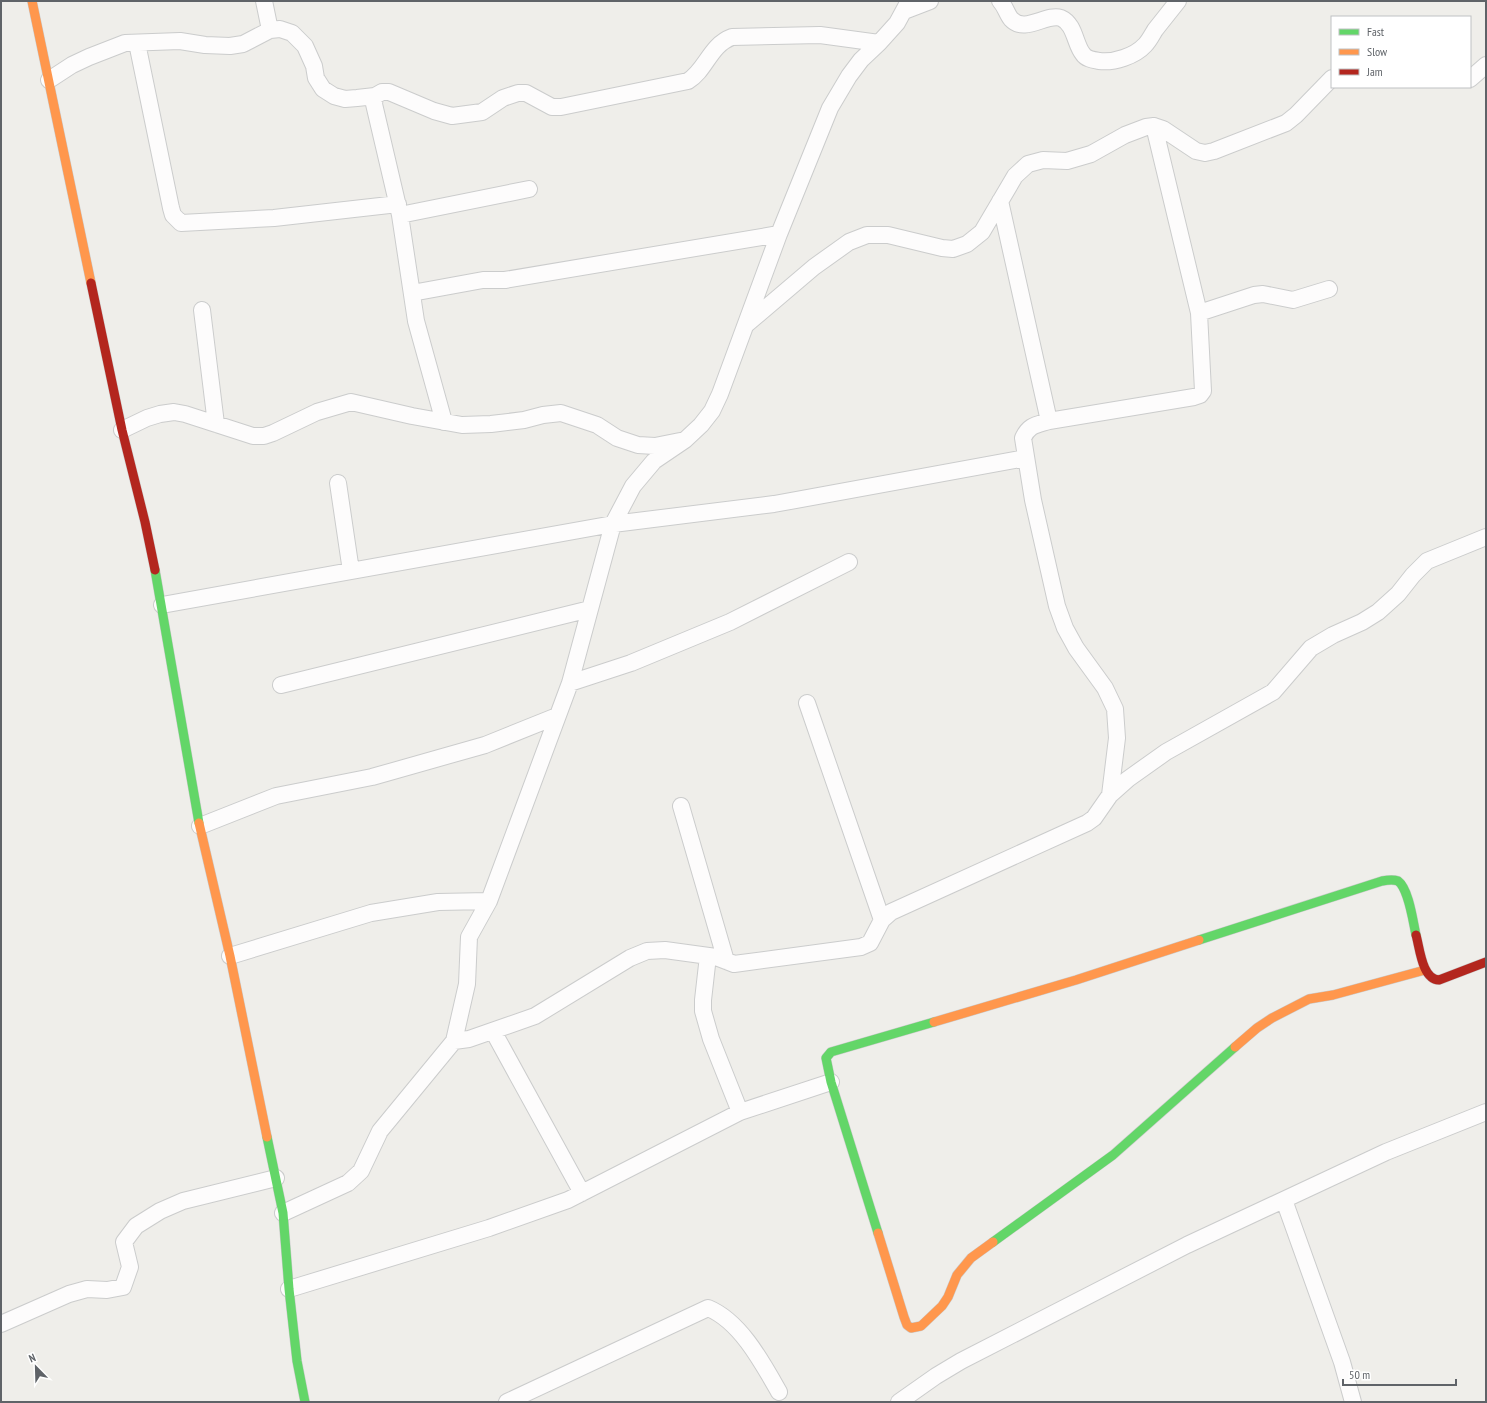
<svg xmlns="http://www.w3.org/2000/svg" width="1487" height="1403" viewBox="0 0 1487 1403" font-family="'PT Sans Narrow',sans-serif">
<rect width="100%" height="100%" fill="#efeeea"/>
<g fill="none" stroke-linecap="round" stroke-linejoin="round">
<g stroke="#cbcccc" stroke-width="18">
<path id="street" d="M264,1L270,30
M1000,1C1005,6 1007,14 1011,19C1025,34 1046,13 1061,18C1075,24 1075,45 1083,54C1086,59 1094,60 1099,61C1114,63 1135,56 1145,45C1149,41 1152,35 1155,30C1163,20 1170,11 1178,1
M904,11L930,1
M137,43L171,208L173,215L181,223L274,218L398,204
M1470,79L1486,65
M49,80L72,65L89,57L125,43L180,41L205,45L230,46L243,44L270,30L280,29L292,33L305,46L314,66L316,78L323,89L334,96L345,99L357,98L375,96L382,92H389L434,111L452,116L482,112L503,98L518,93H526L552,107H561L688,81C706,70 710,45 732,37L820,35L879,43
M375,96L374,104L400,215L416,321L444,422
M1000,201L1049,421
M400,215L529,189
M412,293L483,280H505L779,234
M202,310L216,424
M1199,313L1254,295L1263,294L1293,300L1329,289
M747,324L814,267L849,242L867,235H888L942,248L953,249L967,244L982,232L1015,176L1028,164L1043,160L1067,161L1091,154L1125,135L1146,127L1154,126L1163,129L1196,151L1205,153L1214,151L1286,123L1296,115L1332,78
M122,430L147,418L160,414L174,412L185,414L253,436H264L273,433L317,412L351,402L412,416L462,425L491,424L524,420L543,415L561,413L597,425L617,438L638,445L655,446L680,441
M338,483L351,571
M162,605L613,524L774,504L1026,458
M570,683L631,663L730,622L849,562
M281,685L590,609
M807,703L882,920
M1110,795L1117,738L1115,709L1105,688L1076,648L1065,628L1057,606L1033,500L1023,438C1029,425 1036,425 1049,421L1194,397L1200,395L1203,391L1199,313L1154,126
M681,806L726,961
M200,826L276,796L372,777L485,745L557,716
M230,956L371,913L438,902L489,901
M708,956L703,1000V1011L711,1039L740,1112
M493,1031L582,1193
M454,1041L469,1039L535,1016L630,958L647,951L665,950L716,957L734,964L861,947L870,943L882,920L891,912L1087,823L1094,818L1110,795L1128,779L1166,752L1273,692L1311,648L1333,635L1362,622L1378,612L1398,594L1413,575L1427,561L1486,537
M1284,1200L1342,1362L1353,1402
M283,1213L348,1183L361,1171L380,1131L454,1041L467,984L469,937L489,901L570,683L613,524L633,486L654,461L685,440L701,425L712,411L720,394L779,234L830,108L849,76L861,60L879,43L897,23L909,1
M289,1289L489,1228L568,1200L740,1112L831,1082
M1,1324L69,1294L87,1289L107,1290L123,1287L130,1267L124,1242L136,1226L160,1211L183,1201L276,1178
M507,1402L708,1308C740,1321 762,1362 779,1392
M899,1402L936,1376L961,1361L1187,1245L1386,1152L1486,1112"/>
</g>
<g stroke="#cacacb" stroke-width="10">
<path id="fast" d="M155,570L199,823
M1199,940L1382,881C1387,880 1393,879 1398,881C1409,889 1413,922 1416,935
M267,1137L283,1213L289,1289L297,1361L305,1402
M878,1233L831,1082L826,1058L831,1052L934,1022
M993,1242L1113,1155L1235,1047"/>
</g>
<g stroke="#cacacb" stroke-width="10">
<path id="slow" d="M32,1L91,283
M199,823L230,956L267,1137
M934,1022L1076,980L1199,940
M1235,1047L1257,1028L1272,1018L1309,999L1333,995L1425,970
M878,1233L904,1317L907,1325L911,1328L921,1326L942,1306L948,1297L957,1275L971,1258L993,1242"/>
</g>
<g stroke="#cacacb" stroke-width="10">
<path id="jam" d="M91,283L122,430L145,522L155,570
M1416,935C1420,949 1422,979 1439,980L1486,962"/>
</g>
<use href="#street" stroke="#fdfcfc" stroke-width="16"/>
<use href="#fast" stroke="#63d668" stroke-width="9"/>
<use href="#slow" stroke="#ff974d" stroke-width="9"/>
<use href="#jam" stroke="#b3261e" stroke-width="9"/>
</g>
<rect width="1487" height="1403" fill="none" stroke="#5f6368" stroke-width="4"/>
<rect x="1331" y="16" width="140" height="72" fill="#ffffff" stroke="#bfc1c3"/>
<rect x="1339" y="29" width="20" height="6" fill="#63d668" stroke="#bfc1c3"/>
<text x="1367" y="36" font-size="12" fill="#5f6368">Fast</text>
<rect x="1339" y="49" width="20" height="6" fill="#ff974d" stroke="#bfc1c3"/>
<text x="1367" y="56" font-size="12" fill="#5f6368">Slow</text>
<rect x="1339" y="69" width="20" height="6" fill="#b3261e" stroke="#bfc1c3"/>
<text x="1367" y="76" font-size="12" fill="#5f6368">Jam</text>
<g transform="translate(36 1367) rotate(337)" stroke="#ffffff" stroke-width="3" paint-order="stroke">
<path d="M0-3L7 15L0 10L-7 15Z" fill="#5f6368"/>
<text y="-6" font-size="11" font-weight="bold" text-anchor="middle" fill="#5f6368">N</text>
</g>
<path d="M1343 1379v6h113v-6" fill="none" stroke="#5f6368" stroke-width="2"/>
<text x="1349" y="1379" font-size="12" fill="#5f6368" stroke="#ffffff" stroke-width="3" paint-order="stroke">50 m</text>
</svg>
